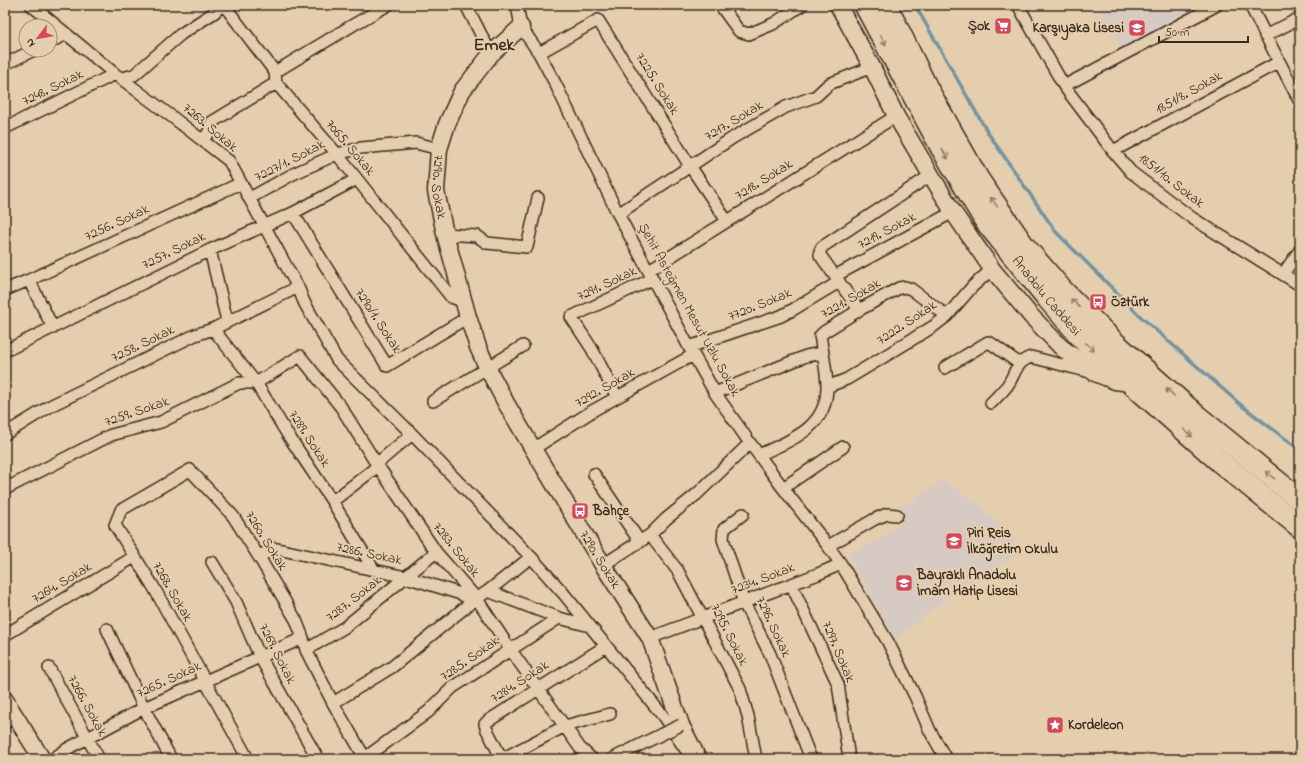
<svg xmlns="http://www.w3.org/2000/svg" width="1305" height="764" viewBox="0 0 1305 764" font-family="'Indie Flower',sans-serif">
<rect width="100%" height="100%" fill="#e4cead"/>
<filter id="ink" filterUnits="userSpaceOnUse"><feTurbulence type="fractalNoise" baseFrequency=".025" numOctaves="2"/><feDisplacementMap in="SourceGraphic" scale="8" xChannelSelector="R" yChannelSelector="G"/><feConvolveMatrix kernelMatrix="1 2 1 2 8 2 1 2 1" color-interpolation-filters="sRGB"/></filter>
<g filter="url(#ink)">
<path fill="#d7cac2" d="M1097,5H1209L1121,50Z
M943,480L979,504L1020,548L1016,556L952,594L895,640L849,555L889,533L906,518L899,509Z"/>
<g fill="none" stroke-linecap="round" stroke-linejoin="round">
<path stroke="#7393a2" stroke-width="3.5" d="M915,5L988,133L1056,232L1141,317L1241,405L1300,450"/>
<g stroke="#3b2a1e" stroke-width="14">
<path id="street" d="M31,5L115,74L171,116L229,161L290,273L298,287L304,302L337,360L412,434L531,557L564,594L663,716L688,753
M224,5L275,72L276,83L337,154L451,297L463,301
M466,5L491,54
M517,5L521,27L539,53L556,85L618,214L689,347L715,393L750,443L783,488L828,546L841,564L888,642L915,696L930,731L946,759
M720,5L739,31L749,34L773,24L802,5
M1018,5L1064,86L1113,151L1131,172L1192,218L1300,285
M1250,5L1300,102
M1265,36L1300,18
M50,42L67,34
M539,53L598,20L690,166L727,221
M5,64L34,50
M275,72L353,25L388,5
M122,78L134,75L181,34L215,12L221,5
M1064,86L1217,5
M5,128L115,74
M202,139L208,134L212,122L276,83
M1113,151L1279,62
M250,198L293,174L337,154L361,148L416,143L439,149
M293,213L387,366L468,317
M618,214L734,137L786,107L816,96L829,84L872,67
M445,234L477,236L487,243L527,247L538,198
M210,250L227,321
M649,270L896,116
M1283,274L1300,250
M835,276L953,212
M29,280L53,328
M5,290L29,280L241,183
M859,310L820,255V251L822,247L931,175
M213,329L256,383L288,435L332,501L374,570
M689,347L781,316L794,309L839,282
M5,351L210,250L293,213L357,179
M945,368L988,342L992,344L1020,364
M827,387L847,379L872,364L934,326L947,316L972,287L992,269
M715,393L806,356L822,353
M617,397L592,349L571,317L652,279
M433,401L523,346
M991,403C996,398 1002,392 1007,386C1016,374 1014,363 1031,357L1090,372
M5,434L52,405L195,335L213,329L298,287
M533,449L594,410L693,355
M759,455C791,440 827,428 827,387C827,372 823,356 821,341L820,336L824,332L859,310L899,288L905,287L911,289L947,316
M594,474L640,542
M783,488L843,447
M5,489L111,435L161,422L239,383H256L300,356L341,407L374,460L436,552L477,599L510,649L580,748L592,759
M332,501L338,497L378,466L380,461L412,434
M743,514L724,529L723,539L744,603L770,654L811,759
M650,535L678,571L740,689L748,716L756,759
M828,546L875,519L887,514L897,515
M259,557L273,548L406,577L461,594L473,601
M212,562L236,602L260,657L318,759
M603,565L650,535L666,519L697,494L750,443
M791,584L838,684L849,759
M488,591L559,618L590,626
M107,629L144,708L171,759
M5,635L134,557
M650,638L818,574L841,564
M306,650L345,627L436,552
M49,668L99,759
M333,703L392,667L473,601L488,591L531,557
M5,723L15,716
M53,759L67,749L144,708L303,638
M248,759L153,586L115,525L121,510L190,470L233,516L259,557L296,620L303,638L306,650L333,703L365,758
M366,759L365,758L428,712L452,688L559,618
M502,759L486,728L485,724L488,721L606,646
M502,759L565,726L610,714
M612,759L662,734"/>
</g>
<g stroke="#3b2a1e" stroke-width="19">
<g id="secondary">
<path d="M838,5L872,67L896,116L931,175L953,212L992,269L1031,316L1062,348L1095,373L1115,381L1131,383"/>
<path id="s1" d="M521,27L491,54L462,91L447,124L439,149L436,191L445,234L468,317L478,347L487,367L506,403L533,449L603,565L650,638L681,725L698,759"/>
<path d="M5,700L42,759"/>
</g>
</g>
<g stroke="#3b2a1e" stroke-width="24">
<g id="highway">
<path id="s2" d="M865,5L941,147L986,222L1048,299L1087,344L1219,461L1300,527"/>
<path d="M886,5L928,90L978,179L1024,246L1063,291L1115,343L1197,416L1300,500"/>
</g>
</g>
<use href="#street" stroke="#e4cead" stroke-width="11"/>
<use href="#secondary" stroke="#e4cead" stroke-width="16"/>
<use href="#highway" stroke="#e4cead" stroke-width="21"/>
<g stroke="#3b2a1e" stroke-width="14" stroke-linecap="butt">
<path id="street-bridge" d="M662,734L681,725"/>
</g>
<use href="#street-bridge" stroke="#e4cead" stroke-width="11"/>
</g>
<defs><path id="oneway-shaft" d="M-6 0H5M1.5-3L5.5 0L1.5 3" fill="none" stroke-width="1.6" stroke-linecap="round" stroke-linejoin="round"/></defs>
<g stroke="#907c66">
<use href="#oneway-shaft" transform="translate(883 40) rotate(63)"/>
<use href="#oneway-shaft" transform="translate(945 154) rotate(59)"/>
<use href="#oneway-shaft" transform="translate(994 202) rotate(-125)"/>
<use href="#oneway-shaft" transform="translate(1075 303) rotate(-135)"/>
<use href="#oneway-shaft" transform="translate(1090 347) rotate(43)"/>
<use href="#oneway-shaft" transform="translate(1170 392) rotate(-138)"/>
<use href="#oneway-shaft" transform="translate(1188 433) rotate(42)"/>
<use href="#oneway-shaft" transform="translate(1270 475) rotate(-141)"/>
</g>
</g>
<defs>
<g id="supermarket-square" transform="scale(0.9)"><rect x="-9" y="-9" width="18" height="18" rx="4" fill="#d1495b" stroke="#e4cead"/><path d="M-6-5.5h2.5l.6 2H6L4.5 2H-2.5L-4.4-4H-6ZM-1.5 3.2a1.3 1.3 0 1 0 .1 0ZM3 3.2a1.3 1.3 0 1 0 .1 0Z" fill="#fff"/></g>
<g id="school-square" transform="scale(0.9)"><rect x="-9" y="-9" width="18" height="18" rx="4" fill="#d1495b" stroke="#e4cead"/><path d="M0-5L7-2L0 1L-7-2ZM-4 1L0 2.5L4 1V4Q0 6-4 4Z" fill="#fff"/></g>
<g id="bus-square" transform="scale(0.9)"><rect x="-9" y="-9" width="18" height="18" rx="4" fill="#d1495b" stroke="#e4cead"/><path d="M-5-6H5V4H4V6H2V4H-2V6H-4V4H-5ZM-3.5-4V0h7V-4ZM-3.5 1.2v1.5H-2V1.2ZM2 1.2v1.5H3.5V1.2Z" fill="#fff"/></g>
<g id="sight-square" transform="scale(0.9)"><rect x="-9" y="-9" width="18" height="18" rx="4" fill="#d1495b" stroke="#e4cead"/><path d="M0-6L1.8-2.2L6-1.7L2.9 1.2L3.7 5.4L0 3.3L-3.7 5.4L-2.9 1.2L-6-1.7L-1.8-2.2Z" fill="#fff"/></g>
</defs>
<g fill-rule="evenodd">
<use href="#supermarket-square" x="1003" y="26"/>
<use href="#school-square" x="1137" y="28"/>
<use href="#bus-square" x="1098" y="302"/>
<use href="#bus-square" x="580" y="511"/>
<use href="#school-square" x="954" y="541"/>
<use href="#school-square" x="904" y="583"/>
<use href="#sight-square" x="1055" y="725"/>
</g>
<g text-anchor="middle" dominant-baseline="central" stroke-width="4" stroke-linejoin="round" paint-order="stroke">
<g font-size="14" font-weight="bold" fill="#3b2a1e" stroke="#e4cead" text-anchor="start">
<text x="990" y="26" text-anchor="end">Şok</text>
<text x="1124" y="28" text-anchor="end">Karşıyaka Lisesi</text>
<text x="1111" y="302">Öztürk</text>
<text x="593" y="511">Bahçe</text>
<text x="967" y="533">Piri Reis<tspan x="967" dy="16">İlköğretim Okulu</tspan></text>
<text x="917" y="575">Bayraklı Anadolu<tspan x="917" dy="16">İmam Hatip Lisesi</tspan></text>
<text x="1068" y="725">Kordeleon</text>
</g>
<g font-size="14" fill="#3b2a1e" stroke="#e4cead">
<text transform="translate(657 84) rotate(58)">7225. Sokak</text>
<text transform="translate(53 88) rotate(-26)">7248. Sokak</text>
<text transform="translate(1189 93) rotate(-29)">1851/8. Sokak</text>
<text transform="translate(734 121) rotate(-31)">7217. Sokak</text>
<text transform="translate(210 128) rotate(40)">7263. Sokak</text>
<text transform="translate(350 148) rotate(50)">7065. Sokak</text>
<text transform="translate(290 161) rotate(-27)">7227/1. Sokak</text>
<text transform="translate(764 180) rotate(-32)">7218. Sokak</text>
<text transform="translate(1171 181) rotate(38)">1851/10. Sokak</text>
<text stroke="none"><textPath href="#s1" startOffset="188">7290. Sokak</textPath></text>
<text transform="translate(117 223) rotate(-25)">7256. Sokak</text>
<text transform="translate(887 231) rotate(-28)">7219. Sokak</text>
<text transform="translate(174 251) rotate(-26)">7257. Sokak</text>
<text transform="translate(607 284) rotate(-25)">7291. Sokak</text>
<text stroke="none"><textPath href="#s2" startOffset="344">Anadolu Caddesi</textPath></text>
<text transform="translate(851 299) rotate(-30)">7221. Sokak</text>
<text transform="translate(760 305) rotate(-22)">7720. Sokak</text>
<text transform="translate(689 310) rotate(61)">Şehit Asteğmen Mesut Uzlu Sokak</text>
<text transform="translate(378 321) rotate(57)">7290/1. Sokak</text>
<text transform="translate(907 323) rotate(-34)">7222. Sokak</text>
<text transform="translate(143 344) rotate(-26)">7258. Sokak</text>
<text transform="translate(605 388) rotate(-30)">7292. Sokak</text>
<text transform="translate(137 412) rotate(-19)">7259. Sokak</text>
<text transform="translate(309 439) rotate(57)">7289. Sokak</text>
<text transform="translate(266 541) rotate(58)">7260. Sokak</text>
<text transform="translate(456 550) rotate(51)">7283. Sokak</text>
<text transform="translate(369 554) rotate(12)">7286. Sokak</text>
<text stroke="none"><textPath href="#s1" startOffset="599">7290. Sokak</textPath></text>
<text transform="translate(763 579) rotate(-21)">7234. Sokak</text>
<text transform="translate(62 583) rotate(-31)">7264. Sokak</text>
<text transform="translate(172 592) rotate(60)">7268. Sokak</text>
<text transform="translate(354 599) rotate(-38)">7287. Sokak</text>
<text transform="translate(773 627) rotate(65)">7296. Sokak</text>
<text transform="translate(729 635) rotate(63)">7295. Sokak</text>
<text transform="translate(838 652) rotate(67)">7297. Sokak</text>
<text transform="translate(277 654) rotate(63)">7269. Sokak</text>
<text transform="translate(470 659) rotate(-35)">7285. Sokak</text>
<text transform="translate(169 680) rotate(-25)">7265. Sokak</text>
<text transform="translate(520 682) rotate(-33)">7284. Sokak</text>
<text transform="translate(87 706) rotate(61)">7266. Sokak</text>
</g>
<g font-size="18" font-weight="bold" fill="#3b2a1e" stroke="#e4cead">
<text x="494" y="46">Emek</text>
</g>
</g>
<rect width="1305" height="764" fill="none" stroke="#e4cead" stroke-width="20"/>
<rect x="10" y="10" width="1285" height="744" fill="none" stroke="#3b2a1e" stroke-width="1.5" filter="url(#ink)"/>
<g transform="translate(38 38) rotate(238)"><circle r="19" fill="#e4cead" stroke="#a08c74"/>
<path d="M0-3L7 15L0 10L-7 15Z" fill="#d1495b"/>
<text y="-6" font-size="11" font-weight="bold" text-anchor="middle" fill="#3b2a1e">N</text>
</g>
<path d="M1159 36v6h89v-6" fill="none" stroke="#3b2a1e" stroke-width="2"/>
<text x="1165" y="36" font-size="12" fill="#3b2a1e" stroke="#e4cead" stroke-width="3" paint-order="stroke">50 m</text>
</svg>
